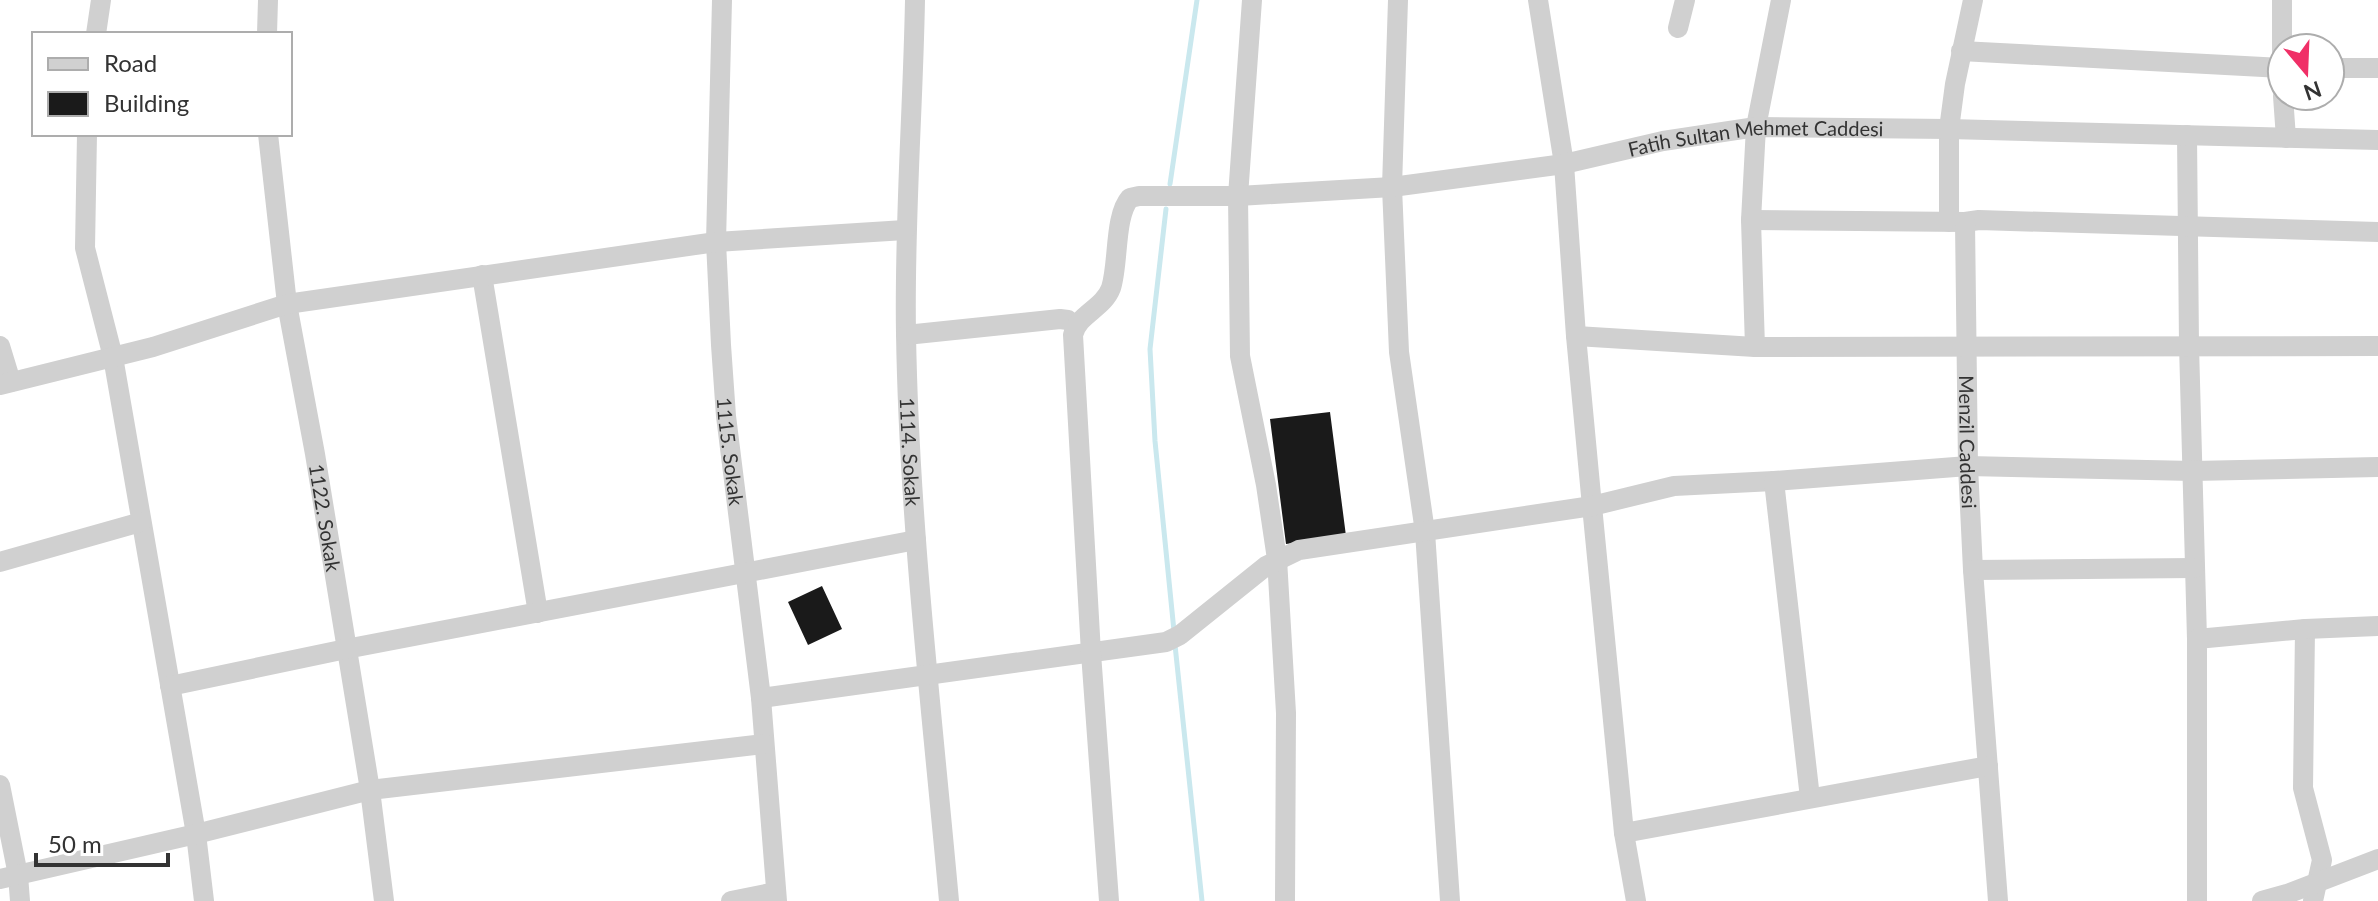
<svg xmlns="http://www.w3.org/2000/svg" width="2378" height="901" viewBox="0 0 2378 901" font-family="Lato,sans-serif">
<rect width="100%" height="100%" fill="#fff"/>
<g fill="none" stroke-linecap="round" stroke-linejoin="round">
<path stroke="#cae8ee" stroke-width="5" d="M1170,184L1197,0
M1166,209L1150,349L1155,441L1174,631
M1175,645L1202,901"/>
</g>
<path fill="#1a1a1a" d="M1330,412L1346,536L1286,544L1270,419Z
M822,586L842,629L808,645L788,602Z"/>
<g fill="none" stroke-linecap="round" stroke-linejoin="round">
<g stroke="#d0d0d0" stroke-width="20">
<path id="s1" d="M722,0L716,242L721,345L726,416L761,698L777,901"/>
<path id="s2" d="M915,0C913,111 904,222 906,333C909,523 932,712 949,901"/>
<path d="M1252,0L1238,196L1240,356L1266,485L1277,559L1286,713L1285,901"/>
<path d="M1398,0L1392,187L1399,352L1425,532L1450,901"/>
<path d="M1538,0L1564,164L1576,336L1592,506L1624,833L1636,901"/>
<path d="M2282,0V83"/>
<path d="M1678,28L1685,0"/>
<path d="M96,34L101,0"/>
<path d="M267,34L268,0"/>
<path d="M1961,51L2282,68"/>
<path d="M2330,68H2378"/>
<path d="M2283,96L2286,138"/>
<path d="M87,134L85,248L113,357L196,834L204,901"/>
<path id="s3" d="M268,134L287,304L315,454L370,790L384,901"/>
<path d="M2187,135L2189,345L2197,639"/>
<path d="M1751,220L1965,222L1979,220L2378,232"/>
<path d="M1949,222V129L1955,84L1973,0"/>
<path id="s4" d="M1965,222L1968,466L1973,570L1998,901"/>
<path d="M482,275L538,613"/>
<path d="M906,335L1060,319L1068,320L1075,326"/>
<path d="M1576,336L1755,347L2378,346"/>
<path d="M0,346L11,382"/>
<path d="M1755,347L1751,220L1756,127L1781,0"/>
<path d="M0,385L153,347L287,304L716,242L905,230"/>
<path d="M0,562L141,522"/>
<path d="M1973,570L2194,568"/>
<path d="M2305,629L2303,788L2322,860L2313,901"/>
<path d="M170,686L346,649L916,540"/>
<path d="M761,698L1166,642L1180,635L1266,566L1299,550L1592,506L1674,486L1774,481"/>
<path d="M0,785L18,875L20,901"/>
<path d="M1810,798L1774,481L1968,466L2193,471L2378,467"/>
<path d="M1624,833L1988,766"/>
<path d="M0,879L196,834L370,790L764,744"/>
<path d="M731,901L776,892"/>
<path id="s5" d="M1109,901L1091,653L1073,335C1078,314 1103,309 1111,288C1119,263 1114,216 1130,198L1139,196H1238L1392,187L1564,164L1663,141L1756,127L1949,129L2378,140"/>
<path d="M2197,901V639L2305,629L2378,626"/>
<path d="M2262,901L2287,894L2378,859"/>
</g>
</g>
<g text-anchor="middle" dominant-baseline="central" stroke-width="8" stroke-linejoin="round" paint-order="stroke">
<g font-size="20" fill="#333" stroke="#fff">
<text stroke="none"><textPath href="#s5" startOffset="1352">Fatih Sultan Mehmet Caddesi</textPath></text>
<text stroke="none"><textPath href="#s4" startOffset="220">Menzil Caddesi</textPath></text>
<text stroke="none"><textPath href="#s1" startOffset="452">1115. Sokak</textPath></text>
<text stroke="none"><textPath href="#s2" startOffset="452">1114. Sokak</textPath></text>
<text stroke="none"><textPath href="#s3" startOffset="388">1122. Sokak</textPath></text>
</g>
</g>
<rect x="32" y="32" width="260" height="104" fill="#ffffff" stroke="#adadad" stroke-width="2"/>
<rect x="48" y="58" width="40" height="12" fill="#d0d0d0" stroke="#adadad" stroke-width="2"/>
<text x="104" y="72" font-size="24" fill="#333333">Road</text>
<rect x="48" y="92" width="40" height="24" fill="#1a1a1a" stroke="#adadad" stroke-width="2"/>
<text x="104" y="112" font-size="24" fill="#333333">Building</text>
<g transform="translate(2306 72) rotate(161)"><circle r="38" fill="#ffffff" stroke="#adadad" stroke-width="2"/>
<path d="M0-6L14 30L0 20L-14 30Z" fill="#f02f67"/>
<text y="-12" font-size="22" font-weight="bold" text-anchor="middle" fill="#333333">N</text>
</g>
<path d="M36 853v12h132v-12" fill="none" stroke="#333333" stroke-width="4"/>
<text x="48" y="853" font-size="24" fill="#333333" stroke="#ffffff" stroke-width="6" paint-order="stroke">50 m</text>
</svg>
